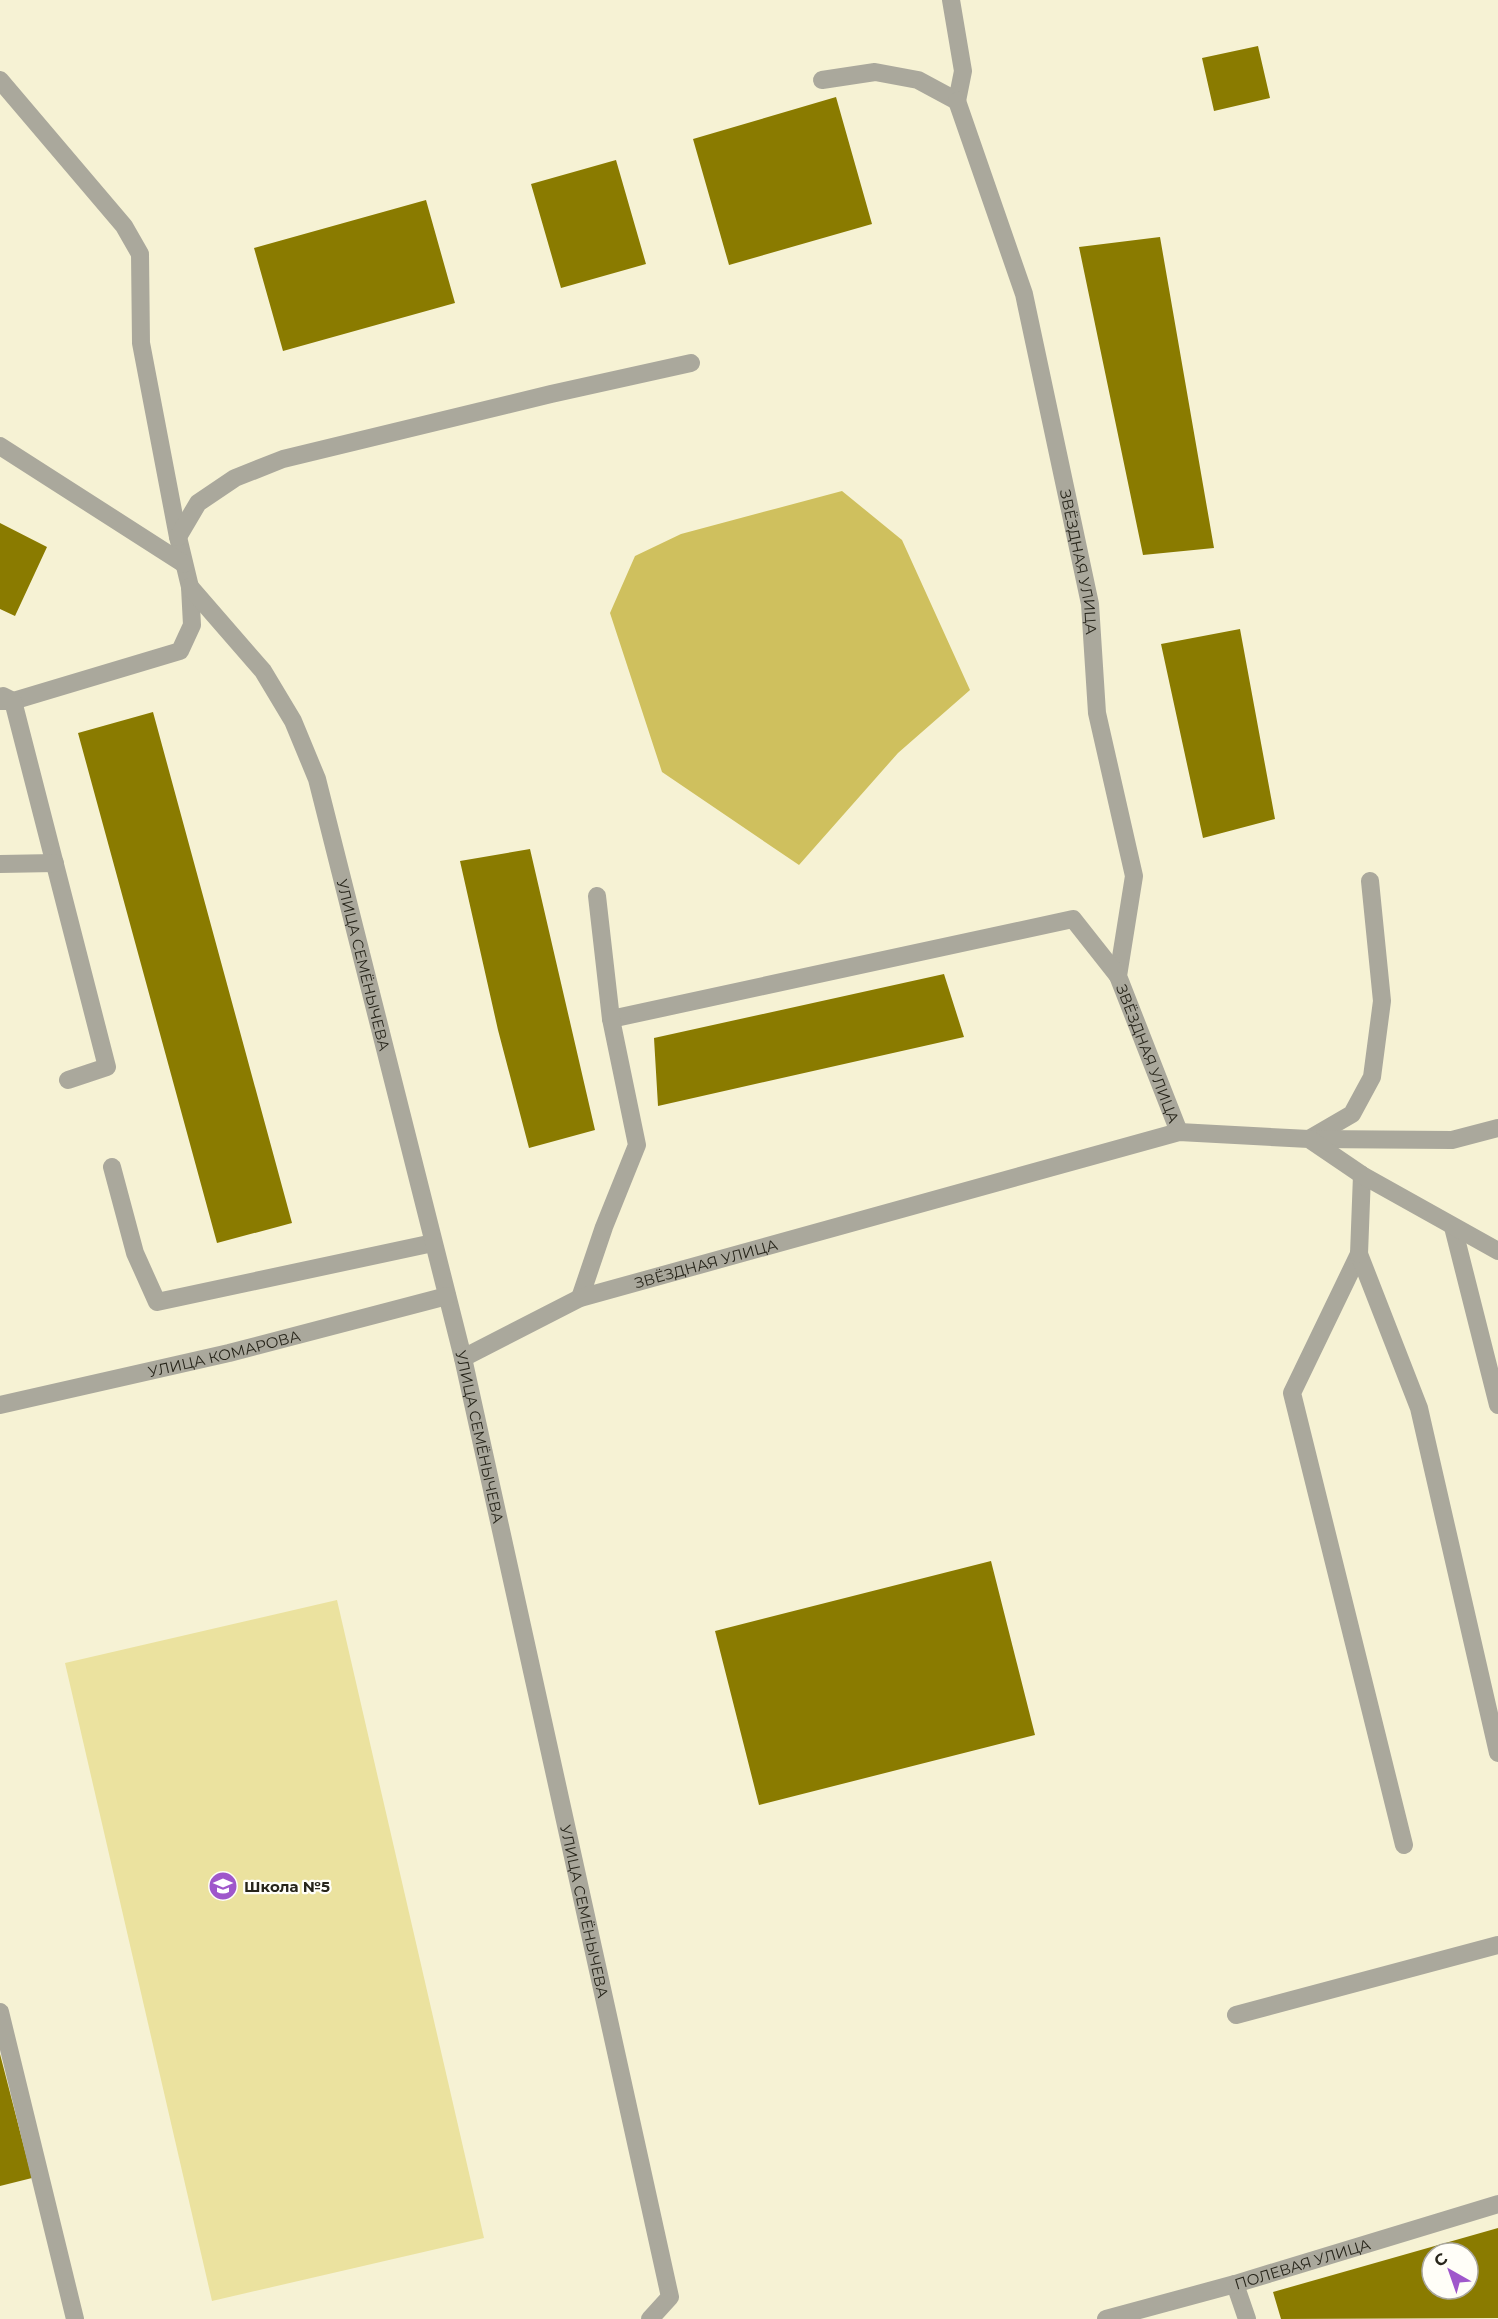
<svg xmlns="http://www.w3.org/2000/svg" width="1498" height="2319" viewBox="0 0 1498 2319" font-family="Montserrat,sans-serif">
<rect width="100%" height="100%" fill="#f6f2d4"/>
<path fill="#ebe29f" d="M337,1600L484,2238L212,2301L65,1663Z"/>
<path fill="#cfc05e" d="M842,491L902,540L970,690L898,753L799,865L662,772L610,613L635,556L681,534Z"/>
<path fill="#8a7b00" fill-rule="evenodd" d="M1258,46L1270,98L1214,111L1202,58Z
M836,97L872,224L729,265L693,139Z
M616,160L646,264L561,288L531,184Z
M426,200L455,303L283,351L254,248Z
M1160,237L1214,548L1143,555L1079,247Z
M0,523L47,547L15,616L0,609Z
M1240,629L1275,819L1203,838L1161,644Z
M153,712L292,1223L217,1243L78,733Z
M530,849L595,1130L529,1148L498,1030L460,861Z
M944,974L964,1037L658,1106L654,1038Z
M991,1561L1035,1735L759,1805L715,1631Z
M0,2054L32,2178L0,2186Z
M1498,2228V2318L1281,2319L1273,2292ZM1432,2253H1468V2289H1432Z"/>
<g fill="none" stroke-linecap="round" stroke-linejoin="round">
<g stroke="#aaa89c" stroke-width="18">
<path d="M951,0L963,71L957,101"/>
<path d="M0,80L124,226L140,254L141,343L178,537L190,587L192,625L180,651L13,701H0"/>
<path d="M822,80L875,72L918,80L957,101"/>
<path id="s1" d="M957,101L1024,294L1090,604L1097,713L1134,876L1118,976L1179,1132"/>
<path d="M0,446L184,564"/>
<path d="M178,537L198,503L235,478L283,459L551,394L691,363"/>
<path d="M3,696L13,701L107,1067L68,1080"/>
<path d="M0,864L55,863"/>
<path d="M611,1019L1073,919L1118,976"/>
<path d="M1309,1139L1352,1114L1372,1077L1382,1001L1370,881"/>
<path d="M1311,1139L1452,1140L1498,1128"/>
<path d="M112,1167L135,1253L157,1302L433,1243"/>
<path d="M1453,1227L1498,1405"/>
<path d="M1359,1254L1292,1393L1404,1845"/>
<path d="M1359,1254L1419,1408L1498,1753"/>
<path d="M580,1298L604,1227L637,1145L611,1019L597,896"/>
<path d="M0,2012L75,2319"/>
<path d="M1236,2015L1498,1945"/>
<path d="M1235,2284L1247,2319"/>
</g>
<g stroke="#aaa89c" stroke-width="18">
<path id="s2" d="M190,587L263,671L293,721L317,779L463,1358L670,2297L650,2319"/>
<path d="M1359,1254L1362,1175"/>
<path id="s3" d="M463,1358L580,1298L1179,1132L1309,1139L1362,1175L1498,1251"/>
<path id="s4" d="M0,1405L229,1353L447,1296"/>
<path id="s5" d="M1106,2319L1235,2284L1498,2204"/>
</g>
</g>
<defs>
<g id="school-disc" transform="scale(1.5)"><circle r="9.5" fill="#9f57cb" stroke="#fffef8"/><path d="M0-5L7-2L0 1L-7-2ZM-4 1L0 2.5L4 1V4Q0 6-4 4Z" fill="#fff"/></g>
</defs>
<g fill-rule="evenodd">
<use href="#school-disc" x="223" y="1886"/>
</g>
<g text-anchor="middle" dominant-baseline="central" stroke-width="4.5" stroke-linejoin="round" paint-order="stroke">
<g font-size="15" fill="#27251a" stroke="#fffef8">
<text stroke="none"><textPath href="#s1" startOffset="478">ЗВЁЗДНАЯ УЛИЦА</textPath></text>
<text stroke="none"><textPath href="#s2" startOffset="424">УЛИЦА СЕМЁНЫЧЕВА</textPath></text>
<text stroke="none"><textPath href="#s1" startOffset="982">ЗВЁЗДНАЯ УЛИЦА</textPath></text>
<text stroke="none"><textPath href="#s3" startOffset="262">ЗВЁЗДНАЯ УЛИЦА</textPath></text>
<text stroke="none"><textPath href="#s4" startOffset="230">УЛИЦА КОМАРОВА</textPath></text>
<text stroke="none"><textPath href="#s2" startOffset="910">УЛИЦА СЕМЁНЫЧЕВА</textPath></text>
<text stroke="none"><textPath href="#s2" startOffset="1396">УЛИЦА СЕМЁНЫЧЕВА</textPath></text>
<text stroke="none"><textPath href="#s5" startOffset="204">ПОЛЕВАЯ УЛИЦА</textPath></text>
</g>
<g font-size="15" font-weight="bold" fill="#27251a" stroke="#fffef8" text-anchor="start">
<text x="244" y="1886">Школа №5</text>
</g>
</g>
<g transform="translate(1450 2271) rotate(320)"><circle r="28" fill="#fffef8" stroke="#a9a79f" stroke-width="1.5"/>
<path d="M0-4.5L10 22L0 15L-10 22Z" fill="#9f57cb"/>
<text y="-9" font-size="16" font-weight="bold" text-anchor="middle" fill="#27251a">С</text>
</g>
</svg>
